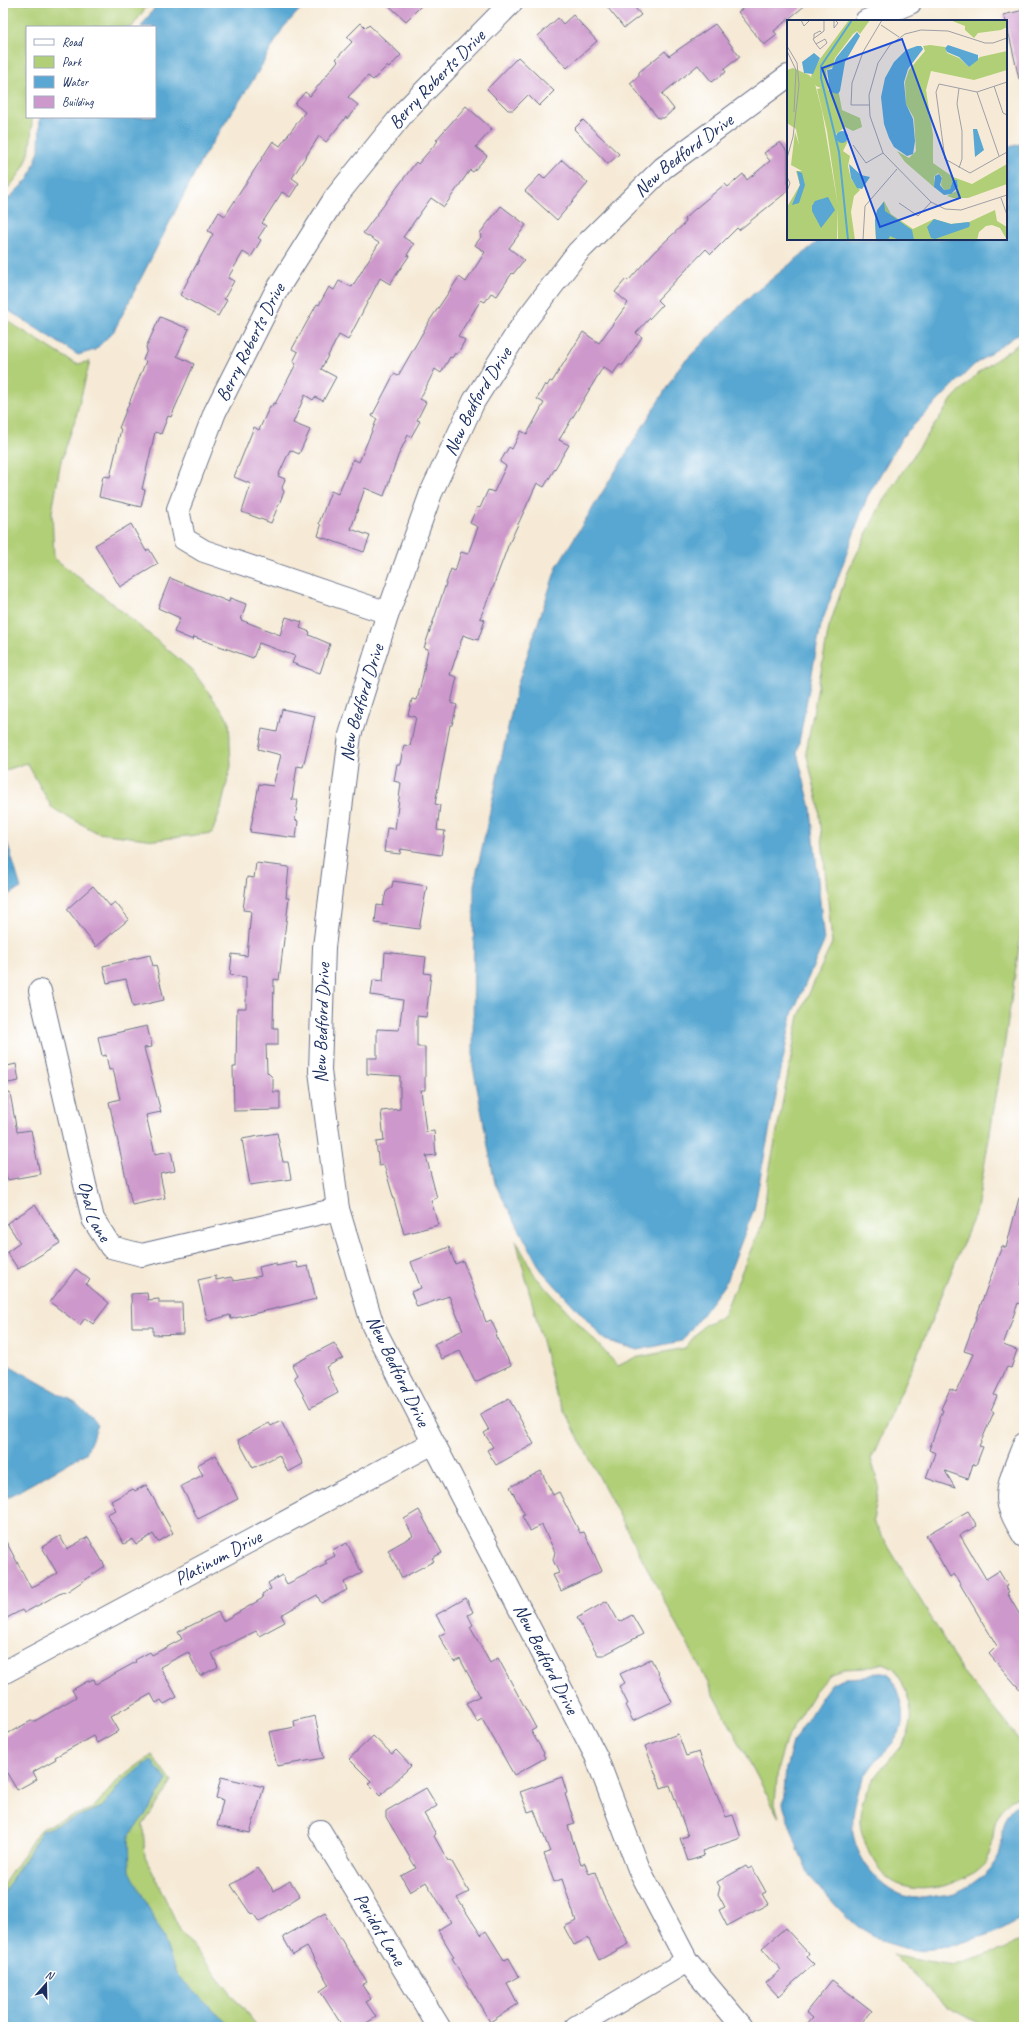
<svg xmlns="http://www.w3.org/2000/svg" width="1027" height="2030" viewBox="0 0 1027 2030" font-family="Caveat,sans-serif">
<rect width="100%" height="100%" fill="#fff"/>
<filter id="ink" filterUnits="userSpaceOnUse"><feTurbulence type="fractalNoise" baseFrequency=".025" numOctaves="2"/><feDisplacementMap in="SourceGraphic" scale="8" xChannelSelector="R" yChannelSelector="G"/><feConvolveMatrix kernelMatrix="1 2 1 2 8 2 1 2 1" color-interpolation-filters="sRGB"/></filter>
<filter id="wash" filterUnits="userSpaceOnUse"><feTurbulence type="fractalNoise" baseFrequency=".012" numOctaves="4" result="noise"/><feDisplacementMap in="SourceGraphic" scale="16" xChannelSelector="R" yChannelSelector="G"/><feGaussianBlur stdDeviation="0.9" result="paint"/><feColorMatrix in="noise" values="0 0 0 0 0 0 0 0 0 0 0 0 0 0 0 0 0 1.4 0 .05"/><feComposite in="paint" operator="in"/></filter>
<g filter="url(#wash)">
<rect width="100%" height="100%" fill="#f6ead6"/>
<path fill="#b0cf76" stroke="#667f6a" d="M3,3H149L132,27H27V117H32C31,153 30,166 3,193Z
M3,318L74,363L78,364L90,361L75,420L61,461L52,512L54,558L118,608L192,670L229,720L231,766L221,808L212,833L155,840L98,833L52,808L27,763L3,771Z
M1024,340V914L1002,1061L977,1209L914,1363L871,1459L879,1486L873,1521L945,1641L952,1655L970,1682L985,1697L1024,1745V1794H1020C1009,1801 999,1810 995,1823C991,1841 995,1857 978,1870C952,1889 904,1900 881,1871C878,1867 876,1862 873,1858C868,1850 863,1840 861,1830C856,1802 871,1779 889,1760C898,1749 906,1742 910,1728C915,1708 904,1685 895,1668L883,1663L864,1668L844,1669L828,1676L815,1691L786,1740L778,1767L775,1804L779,1818L556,1395L516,1240L535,1276L618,1366L634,1358L685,1348L704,1325L723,1316L763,1221L768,1178L799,1016L832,943L819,806L806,752L829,627L847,574L883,500L953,398L979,372Z
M152,1755L172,1782L143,1825L145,1856L181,1932L258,2027H3V1885L38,1832L46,1826L93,1808L120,1778Z
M1024,1939V2027H986L943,2004L892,1954L911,1959L955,1965L1001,1950Z"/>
<path fill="#59a7d2" stroke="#3a6b98" d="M158,3H306L283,28L255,77L203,157L114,331L95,350L78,355L3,307V204L29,178L39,151L40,117H155V27H141Z
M1024,143V330L974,365L903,436L867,497L821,625L797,753L811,808L824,942L792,1014L754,1209L725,1284L682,1341L637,1350L605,1340L541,1270L495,1184L473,1066L474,885L517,686L557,566L680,366L747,299L821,239H1006V148Z
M3,829L21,888L3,898Z
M3,1360L5,1363L77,1404L98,1425L86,1453L3,1500Z
M878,1672H884L890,1674C926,1750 875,1738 858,1793C854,1805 852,1819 853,1832C856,1861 887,1898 918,1898C924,1898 930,1897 936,1896C941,1895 948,1895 954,1893C969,1888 995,1869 1000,1852C1003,1844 1001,1834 1003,1825C1005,1817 1015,1802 1024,1802V1916L993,1933L948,1947L914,1951L884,1942L857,1926L839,1909L810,1877L798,1849L783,1805L786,1768L793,1742L822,1696L832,1683L844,1678L865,1677Z
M151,1760L167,1780L149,1810L129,1835L130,1871L163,1936L176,1974L232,2027H3V1894L42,1831L102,1807L124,1780Z"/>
<g id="blocks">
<path fill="#cd98cb" d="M386,3H424L406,21Z
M604,3H631L641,15L624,28Z
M750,3H808L774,31L777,35L764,45L738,12Z
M1024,10V79H1019L1006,21L1003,15Z
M573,15L597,41L567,68L538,36L558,18L563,24Z
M361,23L366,28L369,25L401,55L389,68L387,66L373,80L368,76L348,97L358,105L347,119L346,117L326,142L319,136L292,178L299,183L290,197L282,192L262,223L266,226L258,238L261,240L251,257L243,252L228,278L234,281L224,299L227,300L218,316L180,295L213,234L208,231L219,212L225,216L273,141L280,146L305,112L295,104L305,92L310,96L338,61L336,59L352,42L347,37Z
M715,24L740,57L724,69L726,72L712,82L698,65L662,94L674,109L664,118H658L630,83L639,76V72L665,51L669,56Z
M518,57L554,91L539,106L528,95L513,110H508L487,89Z
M466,106L492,129L476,147L487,156L473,172L470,170L444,207L431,198L403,237L414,244L407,255L409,256L390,284L380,278L348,340L339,335L321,369L336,377L323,401L315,397L313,400L305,395L293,423L310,430L299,454L290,450L278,476L285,479L282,488L284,492L271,523L242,512L251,484L234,477L254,427L259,430L270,406L272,407L273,403L275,404L296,364L293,362L298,352L292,349L317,304L319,305L329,287L334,290L339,281L352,287L379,243L363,233L416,162L418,164L438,141L436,140Z
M583,120L619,154L608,164L574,129Z
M780,142L788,153V191L739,230L737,228L711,254L706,249L657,300L662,305L636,333L642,337L623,365H619L613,374L603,367L559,440L569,445L544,487L537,483L508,546L495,581V583L480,618L485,620L478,640L463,635L450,675L457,677L451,703L457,705L452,725H450L435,804L440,805L437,830L445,831L441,855L401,849L400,854L384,852L387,828L395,829L401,783L394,781L397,764H400L404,745L410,746L416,717L408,715L412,699L417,700L423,675L428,649L424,648L451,569L455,571L461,552L468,554L478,527L470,523L477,507L480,508L488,490L494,492L506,466L500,462L509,447L512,449L521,431L527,434L544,403L537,399L545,384L547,386L550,381L552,382L583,332L599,343L628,303L615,292L626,279L628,281L654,252L686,222L684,219L696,208L725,184L728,187L743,174L747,180L770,161L764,153Z
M562,160L588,183L557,220L525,191L540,175L544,179Z
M501,206L526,225L509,248L524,260L513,274L512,273L497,296L491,293L485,302L481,300L458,336L465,340L457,355L455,353L452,358L450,357L441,373L435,369L420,399L426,402L417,420L420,421L411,437L408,435L398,456L384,496L365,488L351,529L370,536L364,552L318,536L321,526L319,523L331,491L338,494L353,459L359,462L377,419L372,416L394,374L398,376L430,320L459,277L466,282L485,252L475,245L481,237L480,233Z
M160,317L189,329L177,356L194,364L171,417L168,416L161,434L155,432L142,489L145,490L141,507L99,497L103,476L110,477L121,429L119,428L146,361L143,360L147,350L146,347Z
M131,524L146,551L149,549L158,564L120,587L95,545Z
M170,578L229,602L230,598L246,604L241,620L280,635L286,617L302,622L300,628L310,632L309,635L330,644L320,673L292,663L295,656L259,643L253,658L194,637L193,640L174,632L180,618L158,608Z
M282,709L315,716L303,767L297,766L292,800H298L295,820L298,821L296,838L250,832L259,784L273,786L281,755L258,749L262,729L277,732Z
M256,863L289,867L286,898H289L279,980L274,979L273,1028H278V1045H266L267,1072L273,1078V1092H280V1110L234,1111L233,1067H236L237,1008H246V977L230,975L232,954L247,956L251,911L243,910L247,877L254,878Z
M393,881L427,886L419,929L375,923L377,905L383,906L386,892L392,887Z
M93,886L110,906L115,902L129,919L96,947L67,909Z
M385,952L426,957L424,973L431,974L426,1017L417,1016V1047H425V1090H421L426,1132L434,1131L436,1155L426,1156L437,1198L431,1200L438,1225L404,1234L384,1165L379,1166L376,1142L384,1141L381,1111L400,1109V1076L367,1074V1058H377V1029L399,1030L403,1000L371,995L373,980L383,981Z
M150,955L153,966L156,965L164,1000L133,1007L126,979L107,983L103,966Z
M147,1026L152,1047L144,1048L161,1112L146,1115L155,1154L171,1151L175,1171L160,1174L165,1198L132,1205L109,1102L120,1099L113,1069L109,1070L106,1055L102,1056L98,1037Z
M16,1064L19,1081L3,1084V1067Z
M10,1093L17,1132L31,1130L40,1174L7,1180L3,1162V1094Z
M277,1133L283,1162H288L291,1179L250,1185L242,1139Z
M1019,1198H1024V1274L1020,1285L1024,1286V1305L1018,1303L1003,1345L1017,1350L1011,1368L1007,1367L994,1395L997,1396L991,1410L994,1412L979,1446L983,1447L976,1465L973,1464L968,1479L945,1471L955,1488L926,1478L935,1453L929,1450L943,1410L941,1409L950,1389L956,1392L973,1354L964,1351L1002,1246L1006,1248Z
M35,1205L60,1243L18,1269L7,1252L20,1243L7,1223Z
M449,1247L455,1264L463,1261L486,1322L491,1320L497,1333L495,1335L511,1365L475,1382L460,1351L442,1359L434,1344L463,1330L449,1296L417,1307L411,1292L421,1288L411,1262Z
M296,1262L298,1268L308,1266L316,1299L231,1319L230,1315L209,1321L207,1319L198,1280L216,1276V1280L231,1277L234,1281L261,1276L259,1267L276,1263V1266Z
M76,1269L90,1280L86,1284L109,1303L93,1324L85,1318L80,1325L50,1302Z
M147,1293L148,1300L159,1299V1303H182L183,1334L153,1335V1327H132L131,1294Z
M334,1343L343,1358L326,1367L338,1393L310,1408L294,1377L297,1375L292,1365Z
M509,1399L534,1444L496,1465L487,1450L493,1447L484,1433L489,1430L480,1414Z
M281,1421L303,1464L288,1472L279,1455L253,1468L238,1440L269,1423L271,1426Z
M216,1455L238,1499L198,1519L181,1486L203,1475L197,1465Z
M541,1471L553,1495L559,1492L580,1533L584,1532L602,1571L561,1591L553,1575L559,1573L553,1560L555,1552L542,1525L530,1531L522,1516L525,1515L510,1487Z
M146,1485L173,1533L158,1542L153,1534L136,1545L133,1539L124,1544L107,1514L116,1510L111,1501L133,1489L135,1491Z
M419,1510L442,1553L432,1558L434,1561L402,1578L388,1550L413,1536L404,1519Z
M968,1511L977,1526L960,1535L986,1579L999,1571L1008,1586L1006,1587L1009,1592L1007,1593L1024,1622V1694L989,1654L997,1646L954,1574L950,1577L926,1535Z
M3,1536L31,1588L57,1573L42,1547L60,1536L67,1549L88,1537L105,1566L68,1591L59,1594L24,1613L22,1610L3,1620Z
M347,1543L362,1573L344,1582L347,1590L321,1603L317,1595L281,1615L285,1622L259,1636L256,1631L212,1653L218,1667L200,1676L188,1652L160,1667L177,1697L164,1704L161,1700L156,1703L151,1694L110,1717L118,1731L97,1743L93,1736L55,1757L56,1759L33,1772L37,1779L17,1790L7,1773L3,1772V1736L31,1721H35L76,1697L72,1690L86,1682L94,1679L96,1684L136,1662L135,1660L150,1652L152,1655L182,1639L178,1632L218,1612L223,1621L246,1608L263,1598L262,1594L271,1589L268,1583L282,1575L287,1584L327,1564L325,1561L335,1556L332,1550Z
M466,1598L473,1612L468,1615L473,1625L470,1627L490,1663L498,1658L536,1728L531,1731L544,1753L543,1754L545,1758L514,1775L482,1718L477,1721L466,1703L480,1696L460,1659L454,1662L439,1636L446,1632L436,1615Z
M607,1601L619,1622L632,1615L643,1634L604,1655H598L577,1618Z
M651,1659L672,1702L633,1721L625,1705L628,1704L619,1686L625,1683L620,1674Z
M315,1716L324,1758L277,1766L269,1732L295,1727L294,1721Z
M678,1734L686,1756L699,1752L726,1817L733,1815L741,1838L702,1851L704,1856L688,1861L680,1838L688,1836L670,1785L661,1788L645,1746Z
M373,1736L392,1754L396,1750L411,1766L380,1796L368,1784L371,1781L349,1759Z
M221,1777L264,1787L250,1833L217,1826L223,1800L216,1798Z
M562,1777L567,1793L565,1794L575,1824L568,1826L581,1865L585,1863L589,1874L595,1872L603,1895L629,1944L599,1960L588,1938L574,1945L564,1927L576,1921L562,1879L554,1882L544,1854L550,1852L534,1810L528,1812L520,1792Z
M426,1788L437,1806L424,1814L436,1834L434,1836L448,1861L452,1862L469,1892L457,1898L481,1935L486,1931L504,1960L509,1958L519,1976L507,1983L518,2004L490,2022L452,1958L454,1957L438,1930L451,1922L435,1896L426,1882L410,1892L401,1876L416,1868L386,1817V1811Z
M746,1866L748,1869L752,1867L766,1892L762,1894L768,1904L727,1926L719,1910L725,1907L718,1894L720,1887L717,1882Z
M258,1868L274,1891L290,1881L300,1896L259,1922L254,1914L250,1913L231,1885Z
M325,1913L367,1982L362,1985L371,1999L366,2002L376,2017L360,2027H343L320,1991L329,1985L307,1947L293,1955L283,1937Z
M785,1928L809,1954L807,1957L814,1964L778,1996L766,1983L781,1970L762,1948Z
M832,1980L872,2011L859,2027H805L813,2018L806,2012Z"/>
</g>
</g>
<g filter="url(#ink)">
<use href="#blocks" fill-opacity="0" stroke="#687088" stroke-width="1"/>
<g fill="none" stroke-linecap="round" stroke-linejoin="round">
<g stroke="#687088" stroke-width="24">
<g id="minor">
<path d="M866,21L910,3"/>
<path id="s1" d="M388,613L204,551L184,539L178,509L215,412L275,293L335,198L406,110L511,3"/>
<path id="s2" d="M40,991L93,1219L111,1247L142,1255L338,1209"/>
<path d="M1024,1444C1018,1461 1008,1480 1008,1498C1008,1510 1018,1526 1024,1536"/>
<path id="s3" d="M3,1673L433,1443"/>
<path id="s4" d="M320,1831L439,2027"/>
<path d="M576,2027L687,1961"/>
<path id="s5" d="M742,2027L687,1961L639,1869L596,1756L373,1326L338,1209L320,1071L324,947L350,735L388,613L431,493L474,401L523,324L578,252L663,168L788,76"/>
</g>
</g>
<use href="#minor" stroke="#fff" stroke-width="22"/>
</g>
</g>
<g text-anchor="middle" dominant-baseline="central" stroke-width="3" stroke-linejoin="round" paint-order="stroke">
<g font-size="19" fill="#1b2f5e" stroke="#fff">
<text stroke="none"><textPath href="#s1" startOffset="754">Berry Roberts Drive</textPath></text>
<text stroke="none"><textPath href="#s5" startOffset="2076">New Bedford Drive</textPath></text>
<text stroke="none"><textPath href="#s1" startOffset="430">Berry Roberts Drive</textPath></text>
<text stroke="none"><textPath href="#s5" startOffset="1752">New Bedford Drive</textPath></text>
<text stroke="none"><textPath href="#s5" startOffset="1428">New Bedford Drive</textPath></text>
<text stroke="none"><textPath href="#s5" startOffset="1104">New Bedford Drive</textPath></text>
<text stroke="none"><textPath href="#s2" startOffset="227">Opal Lane</textPath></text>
<text transform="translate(398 1371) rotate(64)">New Bedford Drive</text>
<text stroke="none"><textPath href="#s3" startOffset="244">Platinum Drive</textPath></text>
<text transform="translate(546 1659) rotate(63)">New Bedford Drive</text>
<text stroke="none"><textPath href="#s4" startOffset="115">Peridot Lane</textPath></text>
</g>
</g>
<g transform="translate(787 20)">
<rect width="220" height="220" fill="#f6ead6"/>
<path d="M62,0H83L73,14L70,11L66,14L48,38L46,47L39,50L41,70L52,74L55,90L73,98L75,107L66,111L58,107L49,114L53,122L61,121L56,131L63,136L61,146L64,159L73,170L67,176L64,192L68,220H51V186L40,111L30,69L34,68L29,66L24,56L33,39ZM220,0V7L214,10L191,13L187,18L178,10V6L163,0ZM143,25L158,27L160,33L172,38L182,47L193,37L220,31V50L187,60L144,51L139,70L146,115V143L166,157L185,164L220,144V164L181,178H166L160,176L171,170L170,160H166L163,169L157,170L154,165L155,157L151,153L147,157L148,168L118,142L110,131L122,138L129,131L127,98L119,84L118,62L122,50L138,31L136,26ZM6,48L22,55L27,60L35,91L51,186L50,220H0V187L13,165L9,151H15L4,145L8,112L12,125L20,130L12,125L9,109L0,103V50ZM97,181L104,194L126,209L147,199L164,204L182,202L208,190L210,201L220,207V220L213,208L205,205L199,206L192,212L190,220H89L88,200L90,191Z" fill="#b0cf76"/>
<path d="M70,12L73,16L58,42L53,71L51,74L43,72L40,50L45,49L49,38ZM161,25L191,35V40L182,47L172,37L160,32L158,28ZM130,26H134L136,29L121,49L117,62L119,84L126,99L128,121L126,134L120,136L107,127L102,118L97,104L94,77L98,58L107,42L119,30ZM27,33L33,38L26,54L17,53L15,42ZM186,109H190L197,130L188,137ZM49 117a6 6 0 1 1 12 0a6 6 0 1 1-12 0ZM62,144L74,155L83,157L75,169L70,168L64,158ZM10,151L15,153L18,165L12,183L5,185L13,165ZM152,154L155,158L153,165L157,170L163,169L166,160H170L171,167L164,174L157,175L147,167L148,156ZM41,177L48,190L34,208L25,191V186L28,181ZM97,182L98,191L125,210L127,220H112L103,216L101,220H89L88,200L90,190ZM147,199L164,204L182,202L183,204L182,207L148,219L144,218L140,207Z" fill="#59a7d2"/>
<path fill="none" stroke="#59a7d2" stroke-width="2" d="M61,220L52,132L34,58V46L65,0"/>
<path fill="none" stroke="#9e9fa6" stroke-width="1" d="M14,0L17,6L23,0M47,0V8L51,3L48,0M94,5L112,17M27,18V14L33,11L35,13M220,18L206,23H198L161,11L134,10L118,14L103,25L91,43L82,75L83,96L96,133L144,182L158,189L174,190L220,175M29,24L38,19L40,23L33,29L29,24L26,19L37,11V0M0,26L10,43L12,65L6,117L0,138M0,31L9,50L7,92M220,62L190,72L152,64L149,72L158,139L183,153L220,132M207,66L216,93L220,95M190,72L212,136M83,85H64L65,63L76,32L95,0M66,125L79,143L96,133M172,148L175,139V111L170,84L172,68M0,157L3,163L0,171M214,178L220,195M112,183L131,196L144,182M76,220L78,186L110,149"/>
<path fill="#1d4ed8" fill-opacity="0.15" stroke="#1d4ed8" stroke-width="2" d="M115,19L173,178L93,207L35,48Z"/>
<rect width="220" height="220" fill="none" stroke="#1b2f5e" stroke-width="2"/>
</g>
<rect width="1027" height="2030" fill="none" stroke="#fff" stroke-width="16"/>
<rect x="26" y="26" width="130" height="92" fill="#ffffff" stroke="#a4acbf"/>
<rect x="34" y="39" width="20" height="6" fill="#ffffff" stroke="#a4acbf"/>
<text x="62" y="46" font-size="12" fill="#1b2f5e">Road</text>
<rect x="34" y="56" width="20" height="12" fill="#b0cf76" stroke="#a4acbf"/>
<text x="62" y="66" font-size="12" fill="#1b2f5e">Park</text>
<rect x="34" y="76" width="20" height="12" fill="#59a7d2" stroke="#a4acbf"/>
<text x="62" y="86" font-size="12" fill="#1b2f5e">Water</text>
<rect x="34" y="96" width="20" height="12" fill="#cd98cb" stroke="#a4acbf"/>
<text x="62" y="106" font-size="12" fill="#1b2f5e">Building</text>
<g transform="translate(46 1984) rotate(20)" stroke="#ffffff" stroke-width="3" paint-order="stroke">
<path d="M0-3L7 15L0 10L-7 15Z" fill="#1b2f5e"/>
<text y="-6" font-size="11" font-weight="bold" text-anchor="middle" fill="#1b2f5e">N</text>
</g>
</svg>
